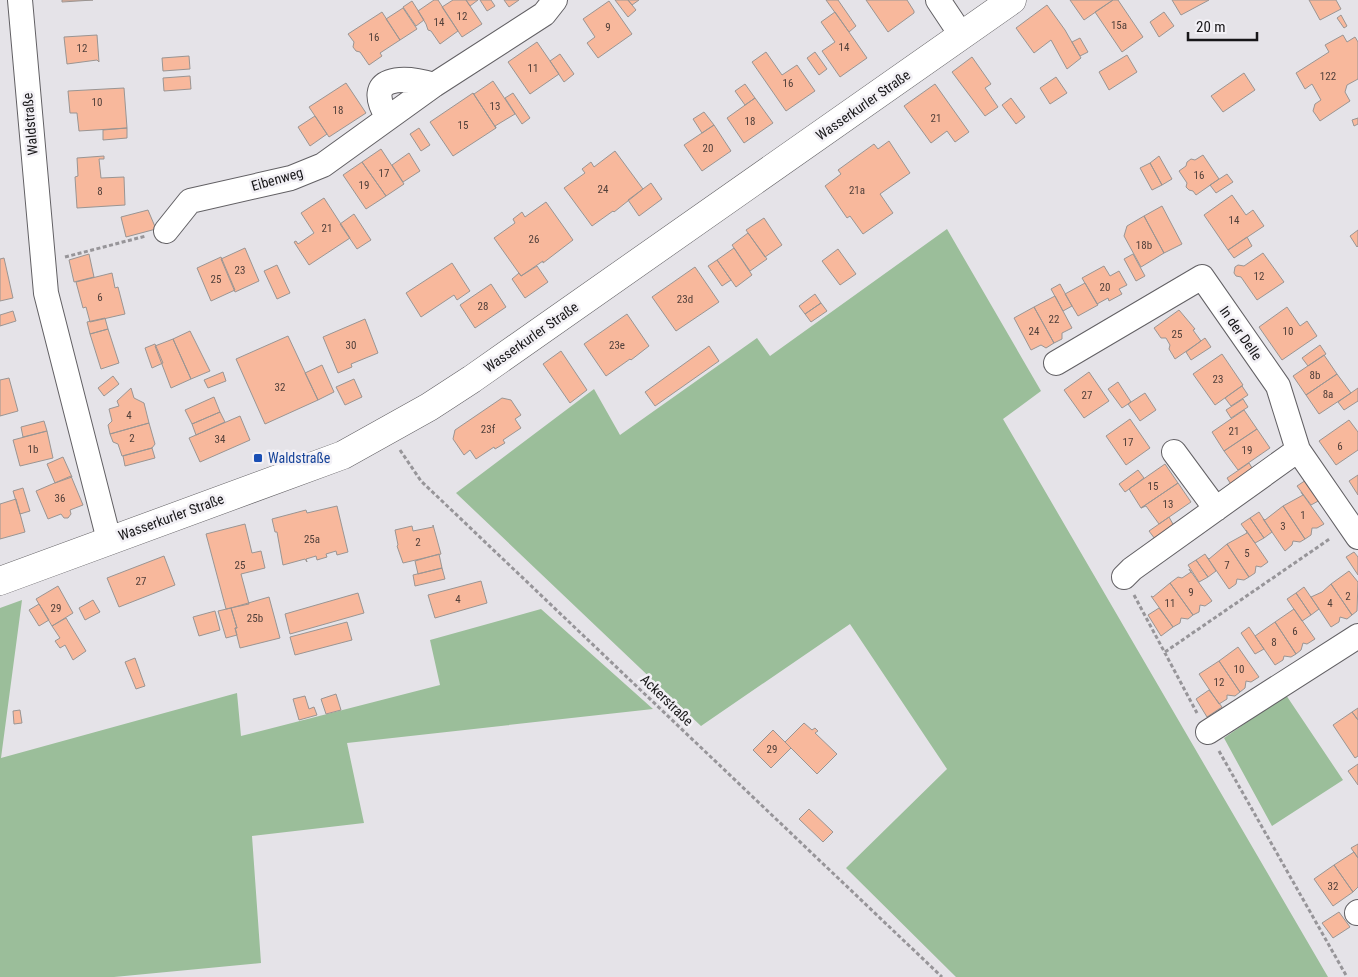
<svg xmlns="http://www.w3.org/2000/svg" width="1358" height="977" viewBox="0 0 1358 977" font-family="'Roboto Condensed',sans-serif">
<rect width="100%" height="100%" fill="#e5e3e8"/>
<path fill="#9bbe9a" d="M947,229L1041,391L1003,419L1328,977H956L846,868L947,769L850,624L701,726L456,493L594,389L620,435L757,338L770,356Z
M22,600L1,758L237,693L241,736L440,685L430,640L541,609L653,709L347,743L364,823L252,836L261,963L114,977H0V608Z
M1286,695L1343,780L1272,826L1224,738Z"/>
<path fill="#f8b89c" stroke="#9a9593" d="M62,0H93L62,2Z
M434,0H438L458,31L440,44L431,31L428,30L426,24L418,11Z
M453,0H466L482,24L462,37L442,7Z
M466,0H478L470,6Z
M480,0H491L495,6L487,11Z
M504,0H519L509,7Z
M615,0H628L636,10L628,17Z
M628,0H639L632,5Z
M826,0H838L856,26L849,32Z
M866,0H907L914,11V13L888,32Z
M1070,0H1113L1084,20Z
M1113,0H1118L1143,37L1122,52L1095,12Z
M1172,0H1209L1181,15Z
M1309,0H1336L1341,9L1320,20Z
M412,1L424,20L416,26L403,7Z
M609,1L632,34L598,58L587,43L595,37L583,19Z
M1047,5L1065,30L1081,58L1067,69L1051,40L1034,53L1016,28Z
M403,8L417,29L400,40L386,19Z
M382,12L400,40L380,53L382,56L369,65L360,52L356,51L353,47L354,42L348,34Z
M835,12L867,58L840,77L822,51L835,42L821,22Z
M1164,12L1174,26L1159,37L1150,22Z
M1341,15L1347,26L1344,28L1337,18Z
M97,35L99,62L97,60L67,64L64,37Z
M1343,35L1347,42L1355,37L1358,42V79L1347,85L1345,92L1350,101L1320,121L1313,111L1315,104L1321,100L1312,84L1305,89L1296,73L1329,52L1325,45Z
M1080,38L1088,52L1080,56L1072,42Z
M537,42L559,74L530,94L508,62Z
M766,52L782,75L797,65L815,91L786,111L752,62Z
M815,52L827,69L819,75L807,58Z
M560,54L574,74L564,82L550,61Z
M1127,55L1137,72L1109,90L1099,72Z
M189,56L190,69L163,71L162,58Z
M972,57L991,84L985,88L998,107L985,116L952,72Z
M1244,73L1255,90L1223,112L1211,96Z
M190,76L191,89L164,91L163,78Z
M1056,77L1067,93L1050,104L1040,88Z
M493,81L515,114L495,126L496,128L473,93L474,94Z
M346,83L366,113L329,137L309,107Z
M745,84L755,98L745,105L735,91Z
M935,84L969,132L955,142L947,131L931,143L904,106Z
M124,88L127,128L79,131L77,113H70L68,91Z
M473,93L496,128L453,156L430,122Z
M513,93L530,118L522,124L505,98Z
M755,98L773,123L744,143L727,118Z
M1011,98L1025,117L1016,124L1002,105Z
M704,112L714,125L702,133L693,119Z
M315,116L327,134L310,146L298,127Z
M1358,118V124L1354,126L1352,120Z
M714,125L731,151L702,171L684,145Z
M127,128V138L103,140V130Z
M419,128L430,145L421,151L410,134Z
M889,141L910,173L880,194L893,213L863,234L850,216L847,218L825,186L841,174L838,170L874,144L878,149Z
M381,149L404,184L386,196L362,162Z
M615,151L643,189L614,212L613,211L592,226L564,188L585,173L582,169L591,162L594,167Z
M409,153L420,171L403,182L392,165Z
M1203,155L1219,179L1196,195L1193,191L1189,190L1186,187L1187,183L1179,171L1186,166L1187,162L1191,159L1195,160Z
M104,156V159H99L101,178L124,177L125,205L77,208L75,177L78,176L77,158Z
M1159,156L1172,179L1162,185L1150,163Z
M362,162L386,196L366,209L343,175Z
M1150,163L1162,185L1152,190L1140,168Z
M1227,174L1233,182L1216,193L1210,185Z
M651,183L662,199L639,216L628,200Z
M1232,195L1246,215L1253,210L1264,226L1228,250L1204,215Z
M324,198L350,238L309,265L294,242L296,241L298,244L314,233L301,213Z
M546,202L573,240L543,263V261L521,276L494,238L515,223L513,219L522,212L525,217Z
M1162,206L1182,244L1164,253L1144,216Z
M148,210L156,229L126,237L121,217Z
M354,214L371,240L357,249L340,224Z
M1144,216L1164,253L1141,267L1124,236L1127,226Z
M764,218L782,245L765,257L746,230Z
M1358,230V246L1357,247L1350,236Z
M748,233L767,259L750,271L732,245Z
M1247,237L1252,246L1234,258L1228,250Z
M245,248L259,281L235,292L221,259Z
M734,248L752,275L736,287L717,260Z
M838,249L856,274L840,285L822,261Z
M1263,253L1284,282L1257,300L1241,277L1236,276L1234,273L1235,267L1238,265L1244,266Z
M89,254L94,277L74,282L69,260Z
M1133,254L1145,276L1136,281L1124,259Z
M221,257L235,290L211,301L197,268Z
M4,258L13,298L0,301V259Z
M717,260L731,280L722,286L708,266Z
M452,263L470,291L457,300L454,295L421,317L406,293Z
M277,265L290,293L277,299L264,271Z
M537,266L548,282L525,298L512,279L519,273L521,276Z
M1104,266L1110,276L1119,271L1127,285L1119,289L1122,294L1109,301L1108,298L1097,304L1082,278Z
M695,267L719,302L676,331L652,297Z
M112,273L115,288L118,287L125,314L90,322L86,307L83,308L76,282Z
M1085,283L1098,305L1078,316L1065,294Z
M491,284L506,307L475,328L460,305Z
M1060,284L1072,306L1063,311L1051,289Z
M815,294L821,303L805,314L799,306Z
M1055,296L1072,328L1062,333V339L1054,343L1034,307Z
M821,303L827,311L811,322L805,314Z
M1034,307L1054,343L1046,348L1041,345L1031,350L1014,318Z
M1287,307L1300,326L1307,321L1317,336L1282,360L1259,327Z
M1179,310L1195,329L1193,330L1201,341L1175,359L1169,349L1170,345L1166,338H1161L1154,328Z
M13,311L16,321L0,326V315Z
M627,314L649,346L631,360L630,359L606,376L584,344Z
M105,318L108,329L90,334L87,322Z
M365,319L378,353L351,364L352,367L338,373L323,337Z
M108,329L119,363L101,369L90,334Z
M190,331L210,371L191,379L173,339Z
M288,336L318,400L265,424L236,359Z
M1205,338L1211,347L1191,360L1186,352Z
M173,339L191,379L171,388L155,346Z
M155,344L163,363L152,368L145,348Z
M1320,345L1326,354L1308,366L1302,358Z
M709,346L719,361L655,406L645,392Z
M561,351L587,390L570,403L543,364Z
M1222,354L1243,385L1215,405L1193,374Z
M1324,355L1337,374L1306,395L1293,376Z
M322,365L334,392L318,400L305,373Z
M223,372L226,381L208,388L204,380Z
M1089,372L1109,401L1084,418L1064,390Z
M1337,374L1351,393L1319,414L1306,395Z
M113,376L119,384L104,396L98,388Z
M9,378L18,411L0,416V380Z
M354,379L362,397L345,405L336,387Z
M1118,382L1131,402L1122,408L1108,389Z
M1242,386L1248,395L1231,406L1225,398Z
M131,388L134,398L144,403L149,423L110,434L108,425L112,421L109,409L119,406L117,401Z
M1358,388V401L1344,410L1338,402Z
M1145,393L1156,410L1140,421L1128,404Z
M214,397L220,412L192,424L185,410Z
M502,398L511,400L521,415L515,419L521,428L503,440L505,443L495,449L494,447L476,459L470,450L464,455L453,439L455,430Z
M1243,399L1248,407L1231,418L1226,410Z
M1244,410L1257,429L1224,451L1212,432Z
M220,412L225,422L196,435L192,424Z
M240,416L250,440L200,462L189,438Z
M1130,419L1150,448L1126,465L1106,436Z
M1349,420L1358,432V450L1336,465L1319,441Z
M44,421L47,431L23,437L21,427Z
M149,423L155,444L152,448L122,456L118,444L113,442L110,434Z
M1257,429L1270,448L1238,470L1224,451Z
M47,431L53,458L20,466L13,440Z
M152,448L155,458L125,466L123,456Z
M63,457L72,477L55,483L47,464Z
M1249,463L1254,471L1232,486L1227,478Z
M1165,464L1178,483L1141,508L1129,489Z
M1138,470L1144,478L1125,492L1119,484Z
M1358,475V495L1349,481Z
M71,476L83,505L70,510L71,514L68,518H64L61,514L48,519L36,491Z
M1306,480L1320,500L1311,505L1297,486Z
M1178,483L1191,502L1159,524L1146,506L1141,508Z
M23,488L30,511L20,514L13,491Z
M1301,492L1324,524L1317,528H1312L1311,535L1305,539L1283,506L1303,495Z
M16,499L25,532L0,539V504Z
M337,506L348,552L337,555L336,551L326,554L327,557L317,560L316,556L306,559L307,562L305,559L283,565L277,532H275L272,519L306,510L307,513Z
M1283,506L1305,539L1300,542L1293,541L1292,545L1285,551L1263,519L1265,520Z
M1259,512L1272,532L1264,538L1250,518Z
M1169,517L1174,526L1155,539L1149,531Z
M1250,518L1264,538L1255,543L1241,524Z
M245,524L252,553L261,551L265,568L241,574L249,604L226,609L206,534Z
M433,525L441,554L403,563L397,546L398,545L395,530L412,526L413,531L433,527Z
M1246,530L1268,562L1261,567L1256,566L1255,573L1249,577L1227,544L1247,533Z
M1227,544L1249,577L1244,580L1237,579L1236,584L1229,589L1207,557L1209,559Z
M1354,552L1358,557V575L1346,557Z
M439,554L442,568L418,574L415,561Z
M1205,554L1216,571L1208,577L1196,560Z
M164,556L175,585L119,607L107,578Z
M1196,560L1208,577L1199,582L1188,565Z
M442,568L445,579L415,586L413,575Z
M1189,569L1212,601L1205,606L1200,605L1199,612L1193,615L1170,583L1178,577L1182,578L1191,572Z
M1349,571L1358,582L1357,611L1352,615L1331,584Z
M481,581L487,603L435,618L428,595Z
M1170,583L1193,615L1188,619L1181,618L1180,623L1173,627L1151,596L1153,597Z
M1331,584L1352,615L1347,619L1340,617L1339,622L1331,627L1311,597L1322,592Z
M58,586L73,613L52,626L36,599Z
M1304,587L1319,609L1311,615L1296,593Z
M358,593L364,613L290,634L285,614Z
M1296,593L1311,615L1302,621L1287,599Z
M269,597L280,638L240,648L235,628H237L231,608Z
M93,600L100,612L85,620L79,608Z
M39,604L49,620L39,626L29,610Z
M231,608L237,628H235L237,635L226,638L218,611Z
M1159,608L1173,627L1161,636L1148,615Z
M1294,609L1315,639L1307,644L1303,643L1301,650L1296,654L1275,622Z
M215,611L220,630L199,636L193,617Z
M66,618L86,651L73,660L65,645L60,648L55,641L60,638L52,626Z
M347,622L352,640L295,655L290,637Z
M1275,622L1296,654L1291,657L1284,656L1283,660L1275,665L1255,636Z
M1249,627L1264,649L1255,654L1241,633Z
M1238,647L1259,677L1251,682L1246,681L1245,688L1240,692L1219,661Z
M135,658L145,686L136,689L125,662Z
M1219,661L1240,692L1235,696L1227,695V699L1219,704L1199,674Z
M1209,690L1222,707L1207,717L1196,699Z
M336,694L341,710L326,714L321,699Z
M305,696L309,709L314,707L317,715L299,720L293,699Z
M1358,708V720L1352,712Z
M20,710L22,723L14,724L13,711Z
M1352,712L1358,720V756L1355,758L1333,725Z
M804,723L812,730L815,728L818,731L815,733L837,754L817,774L785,742Z
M773,730L791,748L771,768L753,750Z
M1358,764V785L1348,771Z
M809,809L833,832L823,842L799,819Z
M1358,844V858L1351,848Z
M1354,852L1358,858V887L1353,892L1334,865Z
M1334,865L1353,892L1333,906L1314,879Z
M1339,912L1350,927L1333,938L1322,923Z"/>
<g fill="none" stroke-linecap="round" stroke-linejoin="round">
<g stroke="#626064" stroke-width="26">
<path id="minor" d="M20,0L46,293L109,540
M938,0L962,36
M388,118C361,75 404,76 434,85
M166,231L190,201L291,178L323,165L434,85L544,14L555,0
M1056,363L1202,277L1278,386L1298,450L1358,537
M1174,452L1216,509
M1124,577L1132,569L1298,450
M1208,732L1358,636
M1357,913L1358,912"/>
</g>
<g stroke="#626064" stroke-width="29">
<path id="major" d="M0,581L343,455L429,407L472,379L1012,0"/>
</g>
<path stroke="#979599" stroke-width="3" stroke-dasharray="4 2.5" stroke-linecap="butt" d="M65,257L146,236
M400,450L421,481L942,977
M1134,595L1197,713
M1165,652L1331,538
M1219,751L1347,977"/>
<use href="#minor" stroke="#fff" stroke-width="24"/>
<use href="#major" stroke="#fff" stroke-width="28"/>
</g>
<rect fill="#1a4fb4" stroke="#f2f0f5" stroke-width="2" x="253" y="453" width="10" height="10" rx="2.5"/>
<g text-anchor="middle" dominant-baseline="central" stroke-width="5" stroke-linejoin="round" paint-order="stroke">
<g font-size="11" fill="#503f3a">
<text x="462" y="16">12</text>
<text x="439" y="22">14</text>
<text x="1119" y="25">15a</text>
<text x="608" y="27">9</text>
<text x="374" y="37">16</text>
<text x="844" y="47">14</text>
<text x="82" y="48">12</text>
<text x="533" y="68">11</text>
<text x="1328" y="76">122</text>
<text x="788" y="83">16</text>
<text x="97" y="102">10</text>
<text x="495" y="106">13</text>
<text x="338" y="110">18</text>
<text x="936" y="118">21</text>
<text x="750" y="121">18</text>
<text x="463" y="125">15</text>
<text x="708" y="148">20</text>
<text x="384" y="173">17</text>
<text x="1199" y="175">16</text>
<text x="364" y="185">19</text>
<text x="603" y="189">24</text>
<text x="857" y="190">21a</text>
<text x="100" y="191">8</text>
<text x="1234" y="220">14</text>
<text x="327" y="228">21</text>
<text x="534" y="239">26</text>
<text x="1144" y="245">18b</text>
<text x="240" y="270">23</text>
<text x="1259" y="276">12</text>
<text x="216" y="279">25</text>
<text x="1105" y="287">20</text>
<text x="100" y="297">6</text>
<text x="685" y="299">23d</text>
<text x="483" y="306">28</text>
<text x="1054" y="319">22</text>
<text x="1034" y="331">24</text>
<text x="1288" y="331">10</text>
<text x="1177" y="334">25</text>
<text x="351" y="345">30</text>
<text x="617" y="345">23e</text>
<text x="1315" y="375">8b</text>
<text x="1218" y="379">23</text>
<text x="280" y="387">32</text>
<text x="1328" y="394">8a</text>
<text x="1087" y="395">27</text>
<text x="129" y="415">4</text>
<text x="488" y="429">23f</text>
<text x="1234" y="431">21</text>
<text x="132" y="438">2</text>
<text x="220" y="439">34</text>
<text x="1128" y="442">17</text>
<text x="1340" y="446">6</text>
<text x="33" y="449">1b</text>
<text x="1247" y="450">19</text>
<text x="1153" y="486">15</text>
<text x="60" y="498">36</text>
<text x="1168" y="504">13</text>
<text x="1303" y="515">1</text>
<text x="1283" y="526">3</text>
<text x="312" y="539">25a</text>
<text x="418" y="542">2</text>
<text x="1247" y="553">5</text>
<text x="240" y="565">25</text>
<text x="1227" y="565">7</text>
<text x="141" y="581">27</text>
<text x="1191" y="592">9</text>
<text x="1348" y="596">2</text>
<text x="458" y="599">4</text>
<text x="1170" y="603">11</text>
<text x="1330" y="603">4</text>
<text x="56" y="608">29</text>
<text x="255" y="618">25b</text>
<text x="1295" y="631">6</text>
<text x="1274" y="642">8</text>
<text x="1239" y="669">10</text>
<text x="1219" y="682">12</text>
<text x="772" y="749">29</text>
<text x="1333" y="886">32</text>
</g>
<g font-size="14" fill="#181719" stroke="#f2f0f5">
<text transform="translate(863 105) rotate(-35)">Wasserkurler Straße</text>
<text transform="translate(30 124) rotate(-95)">Waldstraße</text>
<text transform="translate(277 179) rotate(-16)">Eibenweg</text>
<text transform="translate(1241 333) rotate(55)">In der Delle</text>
<text transform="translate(531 337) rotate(-35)">Wasserkurler Straße</text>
<text transform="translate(171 517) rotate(-20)">Wasserkurler Straße</text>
<text transform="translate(667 700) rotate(44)">Ackerstraße</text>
</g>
<g font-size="14" fill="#164399" stroke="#f2f0f5" text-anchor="start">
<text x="268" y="458">Waldstraße</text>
</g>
</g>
<path d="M1188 32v8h69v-8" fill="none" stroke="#181719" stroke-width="2.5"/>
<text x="1196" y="32" font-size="15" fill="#181719" stroke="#f2f0f5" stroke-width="4" paint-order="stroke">20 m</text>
</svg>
